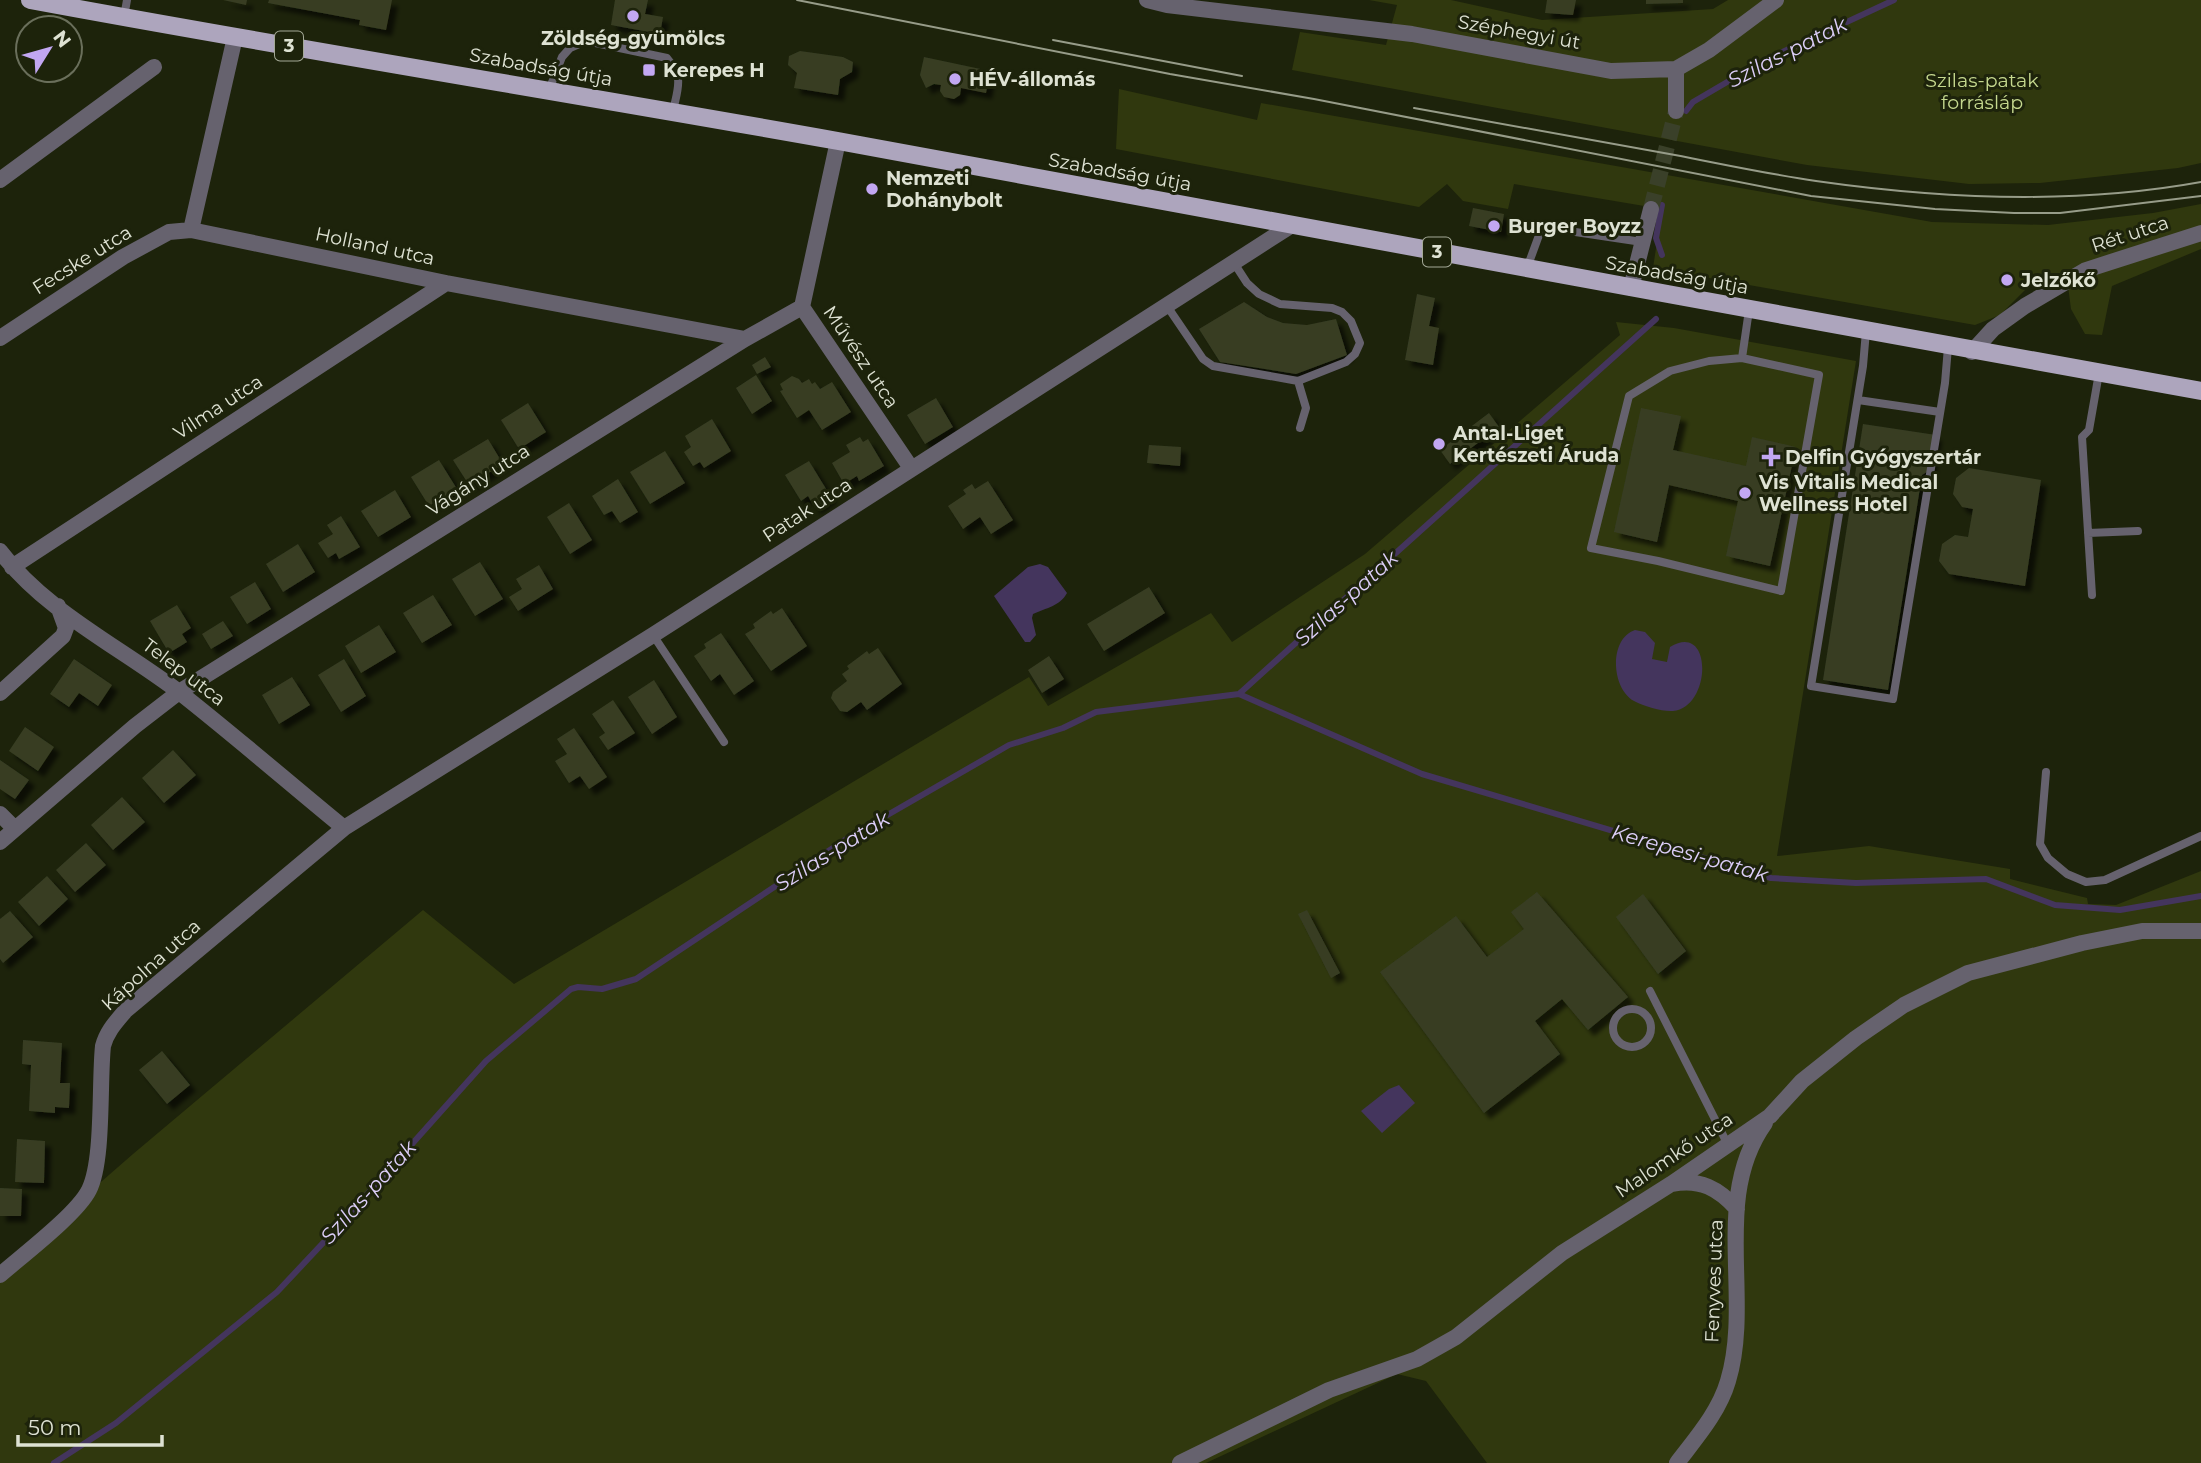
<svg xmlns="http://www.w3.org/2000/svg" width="2201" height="1463" viewBox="0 0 2201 1463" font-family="Montserrat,sans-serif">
<defs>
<filter id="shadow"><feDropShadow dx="6" dy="6" stdDeviation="2" flood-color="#0009"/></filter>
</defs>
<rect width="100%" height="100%" fill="#1d230b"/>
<path fill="#30380e" d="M1369,0H1451L1542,20L1713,9L1728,0H2201V163L2178,168L2040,183L1969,184L1807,165L1292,70L1300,32L1386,45L1397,5Z
M1119,89L1257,120L1261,103L1932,222L2048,225L2153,213L2201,204V249L2112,286L2102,335L2085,334L2071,309L2068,286L2039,276L2000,315L1975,325L1653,268L1662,209L1514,184L1508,209L1463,201L1447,184L1419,207L1116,149Z
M1616,322L1674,328L1856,361L1777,856L1869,846L2010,869V879L2087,898L2088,904L2116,905L2201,871V1463H1487L1426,1381L1397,1374L1206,1463H0V1270L133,1154L423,910L514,984L1029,677L1048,706L1211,613L1232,642L1365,554L1620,335Z"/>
<path fill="#44355d" d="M1040,564L1048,567L1067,593C1060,606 1046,608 1033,614L1032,618L1036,635L1030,642H1025L994,596L1028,567Z
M1635,630L1645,632L1655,643L1652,659L1667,662L1670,647C1713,621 1712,707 1673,711C1663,712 1644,706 1636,702C1611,691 1608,639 1635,630Z
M1399,1085L1415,1103L1382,1133L1361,1111L1389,1089Z"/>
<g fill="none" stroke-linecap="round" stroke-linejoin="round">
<path stroke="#44355d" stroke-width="6" d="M1686,111L1693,102L1763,61L1894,0
M1662,205L1656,238L1662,255
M1239,694L1422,774L1771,878L1856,883L1986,879L2055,905L2120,910L2201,896
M54,1463L116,1423L277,1292L338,1227L486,1061L571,989L578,987L602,989L636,979L851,836L1009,745L1063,728L1096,712L1239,694L1656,319"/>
</g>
<path fill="#373d24" filter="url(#shadow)" d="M223,0H247L246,5Z
M269,0H392L386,30L359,25L360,20L268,3Z
M615,0H648L645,14L663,17L660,34L611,25Z
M1547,0H1576L1573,15L1545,13Z
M1646,0H1683V3L1646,4Z
M800,51L843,57L853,62L852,72L840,79L838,95L794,88L797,73L788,65L789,56Z
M924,57L990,71L986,93L961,88L960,95L954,99L944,97L940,91L941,85L934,84L926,88L920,75Z
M1473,208L1504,214L1501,232L1469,226Z
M1417,294L1435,298L1429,326L1439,328L1433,365L1405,360Z
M1244,302L1267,317L1283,323L1307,325L1336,319L1347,355L1296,374L1220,362L1199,329Z
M765,357L771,367L757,374L752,365Z
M756,375L772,401L752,414L736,388Z
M792,376L799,379L802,383L809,379L812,384L815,382L820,389L832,382L851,412L822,430L809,410L797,418L780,391L783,390L780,384Z
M936,398L953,427L925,444L907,415Z
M528,403L546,432L519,449L501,420Z
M1641,408L1681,416L1673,450L1746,466L1752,437L1796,447L1770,566L1726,556L1738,501L1669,485L1657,542L1614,532Z
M1489,413L1499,427L1450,464L1440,450Z
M712,419L731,451L704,468L700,462L693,466L684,452L691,447L685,436Z
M1863,424L1936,435L1930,470L1922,475L1888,690L1823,680Z
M860,437L863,442L868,439L884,466L859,481L857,476L844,484L832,463L850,452L846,445Z
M488,439L503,464L469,485L453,460Z
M1149,445L1181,447L1180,466L1147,463Z
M665,451L685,483L650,504L630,472Z
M439,460L457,489L429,506L411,477Z
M809,461L831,497L815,508L808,496L801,501L785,475Z
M1969,468L2041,480L2025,586L1949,574L1939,561L1942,544L1955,535L1968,537L1973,509L1962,507L1953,494L1956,478Z
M618,479L638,512L620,523L612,511L604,515L592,496Z
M988,481L1013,520L991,534L980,517L963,529L948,506L966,494L963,490L972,484L975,489Z
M395,490L411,517L378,537L361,511Z
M569,503L592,540L570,554L547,517Z
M341,516L360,547L339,559L336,553L328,558L318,543L333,534L327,525Z
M298,544L315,572L283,592L266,564Z
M480,562L503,599L475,616L452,579Z
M539,565L553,589L518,611L509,597L522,589L516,579Z
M255,582L271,609L247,624L230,597Z
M1149,587L1165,613L1104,651L1087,624Z
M433,595L452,625L422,643L403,613Z
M177,605L191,628L182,634L187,642L169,653L150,621Z
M782,608L807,646L771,671L745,634L755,628L753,624L771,611L773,614Z
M223,621L233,636L211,649L202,634Z
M379,625L396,652L361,673L345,646Z
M721,633L754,681L734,695L720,674L711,681L694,656L706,648L704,644Z
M878,648L902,684L867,710L861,702L847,712L840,711L831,698L833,692L847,681L842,674L849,669L847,666L867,651L869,654Z
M1049,656L1064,679L1042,693L1028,670Z
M74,659L112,685L98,706L79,693L69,707L50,694Z
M344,659L366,696L341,712L318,675Z
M292,677L310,705L279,724L262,695Z
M654,680L677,717L652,734L628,697Z
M613,700L635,733L608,750L599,737L605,733L592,714Z
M25,727L54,747L38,771L9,751Z
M574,728L607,777L589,789L580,776L569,783L555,761L567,754L557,739Z
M173,750L196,775L164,803L142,778Z
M0,760L29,780L15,799L0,789Z
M122,797L145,822L113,850L91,825Z
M86,843L106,865L75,892L56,870Z
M47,876L68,899L39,926L18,902Z
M1537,892L1628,997L1588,1030L1562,999L1535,1021L1560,1054L1484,1113L1380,972L1456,916L1487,957L1524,929L1511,912Z
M1643,894L1686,951L1658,974L1616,917Z
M1307,910L1340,973L1331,978L1298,914Z
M10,911L33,937L3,963L0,959V919Z
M23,1040L62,1043L60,1083H70L69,1108L55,1107V1113L29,1111L31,1065L22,1064Z
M162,1051L190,1085L167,1104L139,1070Z
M17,1139L45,1141L44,1183L15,1182Z
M0,1188L22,1189L21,1216H0Z"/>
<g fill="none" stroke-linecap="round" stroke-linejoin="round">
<path stroke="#3a4029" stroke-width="16" stroke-dasharray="16 8" stroke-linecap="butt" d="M1651,209L1676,111"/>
<path stroke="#66626e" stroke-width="8" d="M124,17L127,0
M549,90L562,57L570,48L586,41L667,58C684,78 678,87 673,111
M1527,268L1542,227L1642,242
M1167,306L1203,359L1213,366L1298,381L1346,362L1355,354L1360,343L1351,321L1342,312L1332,308L1280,304L1259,294L1247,283L1234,263
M1866,331L1863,366L1811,686L1893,699L1945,383L1948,347
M1742,358L1709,361L1670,371L1629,396L1591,548L1658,561L1781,591L1819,375L1742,358L1749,310
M1298,381L1306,408L1300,428
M1858,400L1940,412
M2088,533L2138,531
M2092,595L2082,437L2089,430L2099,373
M653,635L724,742
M2046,772L2040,844L2048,858L2067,874L2086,882L2105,880L2201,836
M1650,991L1728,1145
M1613 1028a19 19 0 1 1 38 0a19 19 0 1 1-38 0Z"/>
<path stroke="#66626e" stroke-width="16" d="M1147,0L1167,5L1412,34L1611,71L1676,69L1709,50L1776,0
M235,37L191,230L446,283L745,339
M1676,111V69
M838,141L802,307L911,468
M0,180L154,67
M1631,288L1651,209
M0,338L123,257L169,232L191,230
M1972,352L1993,329L2025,306L2086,270L2201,233
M0,551C45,611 120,647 179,692C235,736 289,783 344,828
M12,567L446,283
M0,693L63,636L66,628L58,606
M0,814L15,829
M0,842L135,726L179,692L745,339L802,307
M1672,1184C1700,1178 1719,1189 1737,1209
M0,1275C23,1255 77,1214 89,1190C104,1160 99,1083 103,1046C107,1031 116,1022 126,1010L344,828L653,635L1292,225
M1180,1463L1329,1390L1417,1359L1456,1337L1562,1253L1671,1184L1770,1116L1802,1081L1856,1038L1904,1005L1968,973L2082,943L2142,931H2201
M1677,1463C1696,1438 1719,1412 1728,1381C1753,1298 1711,1198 1765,1123"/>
<path stroke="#ada5bd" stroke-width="18" d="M30,0C299,50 569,93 838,141C1293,222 1746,311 2201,391"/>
<path stroke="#979c89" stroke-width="2" d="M797,0L1170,74L1314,99L1811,196L1935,209L2014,213H2060L2201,196
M1053,40L1242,76
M1414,108C1501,124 1588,140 1675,155C1722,164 1768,174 1816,181C1942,199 2075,205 2201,182"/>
</g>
<g fill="#c2a7f2" stroke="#1d230b" stroke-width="2.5">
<circle cx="633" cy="16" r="7"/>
<rect x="642" y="63" width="14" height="14" rx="3.5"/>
<circle cx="955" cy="79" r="7"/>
<circle cx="872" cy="189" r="7"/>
<circle cx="1494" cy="226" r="7"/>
<circle cx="2007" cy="280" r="7"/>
<circle cx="1439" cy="444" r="7"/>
<path d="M1767.5 446.5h7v7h7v7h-7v7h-7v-7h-7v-7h7z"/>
<circle cx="1745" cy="493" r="7"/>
</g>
<g text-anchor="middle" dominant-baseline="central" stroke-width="6" stroke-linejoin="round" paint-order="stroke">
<g fill="#1d230b" stroke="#a4a997" stroke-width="2">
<rect x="275" y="31.5" width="28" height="29" rx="5"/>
<rect x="1423" y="237.5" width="28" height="29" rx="5"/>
</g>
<g font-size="18" font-weight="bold" fill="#dee2d3">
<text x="289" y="46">3</text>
<text x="1437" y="252">3</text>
</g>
<g font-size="19" fill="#dee2d3" stroke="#1d230b">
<text transform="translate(1519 32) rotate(10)">Széphegyi út</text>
<text transform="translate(541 67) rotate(10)">Szabadság útja</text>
<text transform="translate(1120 172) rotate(10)">Szabadság útja</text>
<text transform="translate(2130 234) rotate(-18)">Rét utca</text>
<text transform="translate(375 246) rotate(12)">Holland utca</text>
<text transform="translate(82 260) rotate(-32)">Fecske utca</text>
<text transform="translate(1677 275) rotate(10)">Szabadság útja</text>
<text transform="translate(861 357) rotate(56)">Művész utca</text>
<text transform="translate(218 407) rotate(-33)">Vilma utca</text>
<text transform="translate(478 480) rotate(-32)">Vágány utca</text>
<text transform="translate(807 510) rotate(-33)">Patak utca</text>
<text transform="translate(184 672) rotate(37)">Telep utca</text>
<text transform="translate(151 965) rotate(-42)">Kápolna utca</text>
<text transform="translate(1674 1155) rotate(-34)">Malomkő utca</text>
<text transform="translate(1714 1281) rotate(-88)">Fenyves utca</text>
</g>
<g font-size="19" font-weight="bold" fill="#dee2d3" stroke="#1d230b" text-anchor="start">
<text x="633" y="38" text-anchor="middle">Zöldség-gyümölcs</text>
<text x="663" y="70">Kerepes H</text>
<text x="969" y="79">HÉV-állomás</text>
<text x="886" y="178">Nemzeti<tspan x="886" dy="22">Dohánybolt</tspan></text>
<text x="1508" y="226">Burger Boyzz</text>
<text x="2021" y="280">Jelzőkő</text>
<text x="1453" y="433">Antal-Liget<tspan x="1453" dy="22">Kertészeti Áruda</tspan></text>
<text x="1785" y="457">Delfin Gyógyszertár</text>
<text x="1759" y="482">Vis Vitalis Medical<tspan x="1759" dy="22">Wellness Hotel</tspan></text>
</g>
<g font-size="19" fill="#c5d88e" stroke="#1d230b">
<text x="1982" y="80">Szilas-patak<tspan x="1982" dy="22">forrásláp</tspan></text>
</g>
<g font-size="21" font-style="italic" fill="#dccef8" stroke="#1d230b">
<text transform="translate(1787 52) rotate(-27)">Szilas-patak</text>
<text transform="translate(1346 598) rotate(-42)">Szilas-patak</text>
<text transform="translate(832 851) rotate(-32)">Szilas-patak</text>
<text transform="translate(1690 853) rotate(16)">Kerepesi-patak</text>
<text transform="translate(368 1192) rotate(-48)">Szilas-patak</text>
</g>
</g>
<g transform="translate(49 49) rotate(53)"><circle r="33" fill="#1d230b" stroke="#6a6f5b" stroke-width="2"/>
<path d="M0-5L12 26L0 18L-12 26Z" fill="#c2a7f2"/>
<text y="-10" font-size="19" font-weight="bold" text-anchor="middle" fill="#dee2d3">N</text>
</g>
<path d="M18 1435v10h144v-10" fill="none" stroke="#dee2d3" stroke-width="3.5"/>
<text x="28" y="1435" font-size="21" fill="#dee2d3" stroke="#1d230b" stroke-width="5" paint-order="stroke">50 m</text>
</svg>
